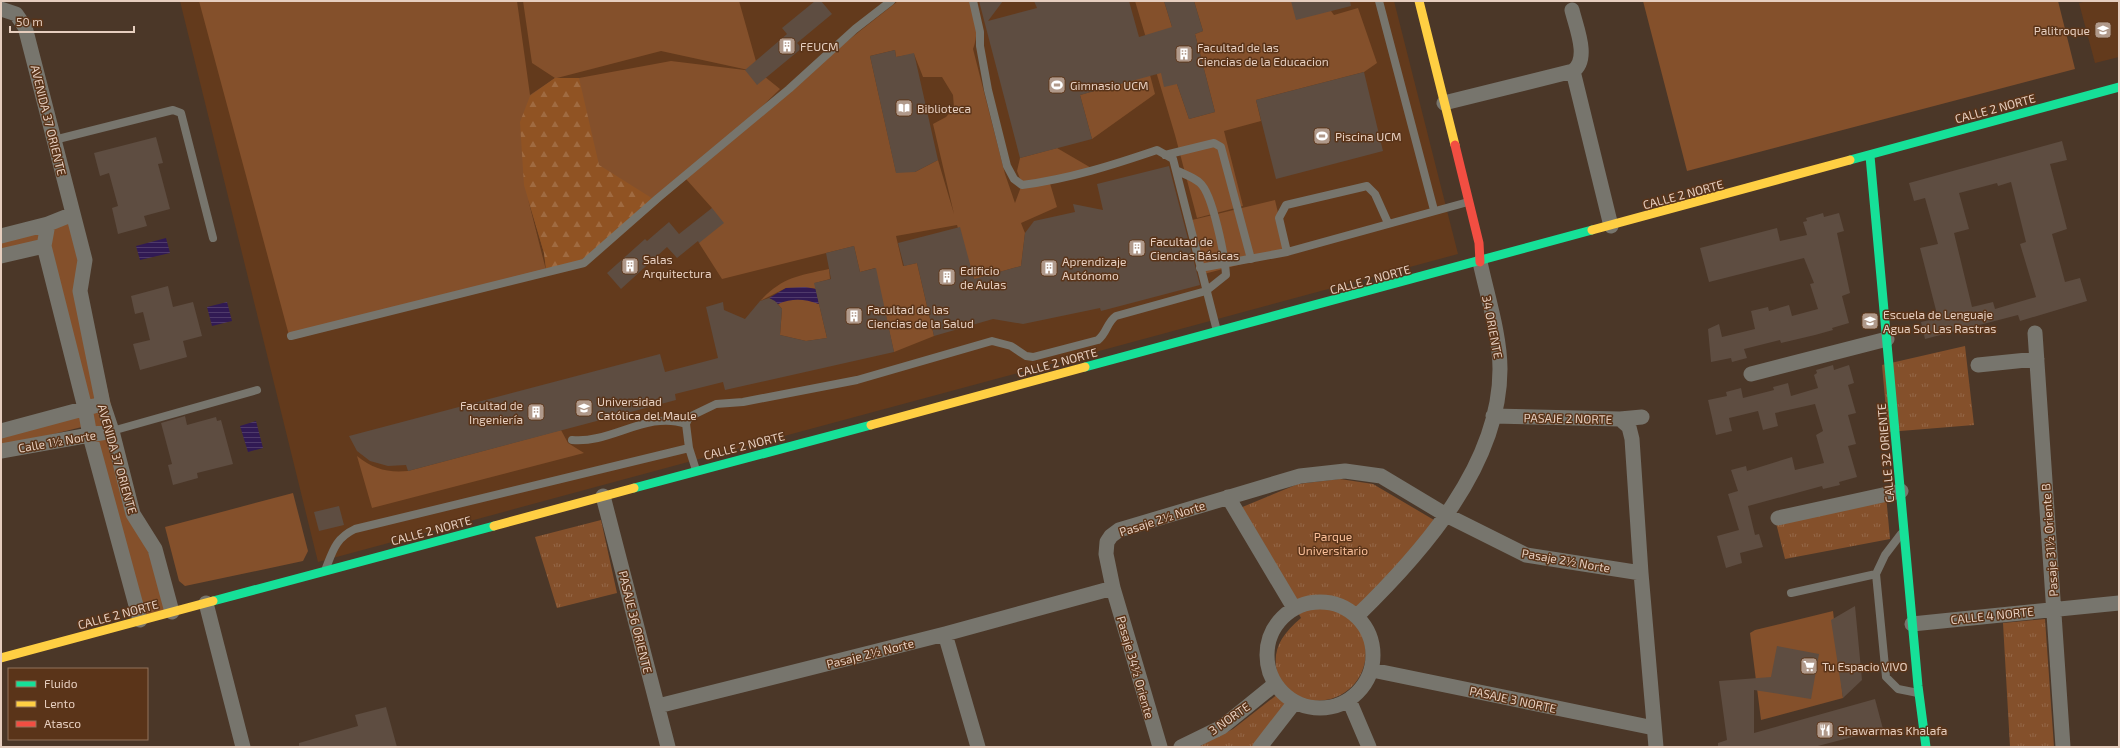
<svg xmlns="http://www.w3.org/2000/svg" width="2120" height="748" viewBox="0 0 2120 748" font-family="'Exo 2',sans-serif">
<defs>
<pattern id="forest-firs" width="22" height="20" patternUnits="userSpaceOnUse"><rect width="22" height="20" fill="#905323"/><path d="M5 1l3.5 6h-7zM16 11l3.5 6h-7z" fill="#a06b41"/></pattern>
<pattern id="park-tufts" width="24" height="20" patternUnits="userSpaceOnUse"><rect width="24" height="20" fill="#84502b"/><path d="M3 7l-1-3M5 7V3M7 7l1-3M15 17l-1-3M17 17v-4M19 17l1-3" fill="none" stroke="#956848"/></pattern>
<pattern id="water-rules" width="6" height="5" patternUnits="userSpaceOnUse"><rect width="6" height="5" fill="#311a54"/><path d="M0 2.5h6" fill="none" stroke="#4f3a6b"/></pattern>
</defs>
<rect width="100%" height="100%" fill="#4b3728"/>
<path fill="#633a1c" d="M180,1H1394L1458,254L318,562Z
M2087,1H2119V57L2095,63L2079,3Z"/>
<path fill="#84502b" fill-rule="evenodd" d="M199,1H517L530,95L555,78L532,63L523,1H739L759,72L780,89L708,159L846,42L898,1H971C976,18 979,33 973,49L1005,174L1015,203L1022,184L1017,171L1020,158L1057,148L1093,169L1049,180L1057,207L1021,223L1025,233L1021,266L985,276L987,286L980,298L957,225L896,236L903,266L917,263L934,336L894,352L875,268L860,272L854,246L722,279L699,243L712,208L686,179L586,265L290,339ZM895,50L896,57L914,54L923,77H942L953,95L954,108L946,117L933,124L954,214L938,160L915,172H896L870,56ZM661,51L753,71L671,61L579,78H557ZM528,199L544,253L546,270Z
M1135,1H1164L1172,27L1177,84L1189,119L1215,112L1195,34L1203,31L1194,1H1291L1331,11L1334,15L1358,8L1377,63L1364,72L1256,100L1261,121L1224,131L1243,206L1197,218L1175,135Z
M1643,1H2058L2075,69L1687,171Z
M1150,75L1155,94L1092,139L1080,95Z
M1275,200L1287,252L1204,274L1192,220Z
M73,214L82,277L138,525L172,612L140,620L90,425L1,447V431L85,408L44,246L1,256V236Z
M829,269L830,279L815,283L816,289L805,287L786,288L760,301C783,277 797,276 829,269Z
M789,299H805L819,304L827,338L806,341L780,335L782,309L778,304Z
M561,430L568,443L584,453L372,508L357,456C373,469 388,473 408,471Z
M293,493L308,551L303,561L185,586L179,581L165,527Z
M1833,611L1843,698L1761,720L1750,633L1755,630Z"/>
<path fill="url(#forest-firs)" d="M555,78H579L599,165L658,202L586,265L547,274L544,253L524,185L520,122L530,96Z"/>
<path fill="url(#park-tufts)" d="M1965,346L1974,425L1888,432L1882,365Z
M1340,479L1373,484L1434,520L1392,576L1351,614C1389,661 1348,718 1292,696L1253,747H1198L1233,729L1283,690C1269,658 1275,640 1301,618L1240,508L1298,484Z
M1886,495L1890,539L1785,559L1776,523Z
M601,520L617,593L557,608L535,537Z
M2045,619L2054,747H2010L2003,623Z"/>
<path fill="url(#water-rules)" d="M166,238L170,253L140,260L136,246Z
M805,287L816,289L819,304C804,299 793,298 778,304L769,298L786,288Z
M227,302L232,321L212,326L207,307Z
M256,421L263,448L248,452L240,426Z"/>
<path fill="#5e4d41" fill-rule="evenodd" d="M815,1H821L832,14L797,43L802,48L757,85L745,70L787,34L782,28Z
M979,1H1003L988,21L1037,8L1034,1H1129L1139,37L1172,27L1164,1H1194L1203,31L1195,34L1215,112L1189,119L1177,84L1164,87L1161,73L1080,95L1092,139L1020,158Z
M1291,1H1350L1351,6L1296,20Z
M895,50L896,57L914,53L938,160L915,172L896,173L870,56Z
M1364,72L1383,151L1276,179L1256,100Z
M156,137L163,163L158,164L170,209L144,216L147,226L118,234L112,208L118,206L109,173L100,176L94,153Z
M2062,141L2067,160L2050,164L2067,229L2052,234L2065,282L2080,278L2087,301L2020,321L2018,315L1925,339L1921,322L1938,318L1920,248L1938,244L1925,198L1914,201L1909,183ZM2011,182L2026,242L2020,244L2036,297L1995,309L1993,302L1972,307L1954,233L1969,229L1959,193L1997,183L1998,186Z
M1169,166L1200,285L1101,311L1100,308L1023,324L993,319L934,336L917,263L904,266L898,243L960,227L974,279L1021,266L1025,233L1034,221L1075,212L1073,204L1103,210L1097,184Z
M712,208L724,223L699,243L698,241L677,258L667,247L621,289L607,273L645,239L647,241L669,222L679,234Z
M1823,213L1824,217L1839,213L1844,231L1837,233L1850,293L1842,296L1849,323L1832,328L1833,330L1815,335L1781,343L1780,340L1744,349L1747,358L1732,362L1731,358L1711,362L1708,329L1719,324L1722,337L1755,329L1751,311L1768,307L1769,311L1789,305L1792,316L1818,309L1810,284L1814,283L1804,258L1709,282L1700,248L1777,228L1780,241L1807,235L1803,222L1807,221L1806,218Z
M854,246L860,272L876,268L894,352L725,390L723,382L675,394L676,400L408,471L406,465L388,466L370,461L357,451L349,436L660,354L665,372L718,358L706,307L723,302L724,310L745,319L760,301L769,298L775,301L782,309L780,335L806,341L827,338L814,283L831,279L826,253Z
M168,286L173,307L193,302L202,336L183,341L187,357L140,370L133,344L150,340L143,312L135,314L131,296Z
M1833,365L1834,370L1849,365L1854,383L1848,385L1856,413L1848,415L1856,444L1848,446L1857,477L1839,482L1840,485L1823,489L1822,486L1748,506L1755,535L1759,534L1763,547L1740,553L1742,563L1726,568L1717,536L1739,530L1728,494L1738,491L1731,470L1746,466L1747,471L1792,457L1795,470L1824,463L1816,435L1823,431L1815,404L1775,413L1778,426L1763,430L1758,411L1729,418L1732,431L1716,435L1708,400L1727,396L1726,392L1741,388L1743,398L1774,390L1773,387L1788,383L1791,396L1818,388L1814,375L1817,373L1816,370Z
M185,416L187,425L216,417L217,421L221,420L233,464L197,473L198,478L173,485L168,465L172,464L161,423Z
M339,506L344,525L319,531L314,512Z
M1855,606L1862,680L1843,698L1831,620Z
M1777,646L1819,654L1811,699L1754,690V733L1875,699L1883,729L1814,747H1718V743L1727,740L1719,681L1771,677Z
M386,707L397,747H299V743L358,726L355,715Z"/>
<g fill="none" stroke-linecap="round" stroke-linejoin="round">
<path stroke="#77756d" stroke-width="8" d="M973,1L980,32V46L988,90L1007,166L1014,179L1022,185C1069,179 1113,165 1157,150L1173,159L1217,331
M1379,1L1434,210
M54,140L173,110L181,113L213,238
M1165,155L1214,143L1221,147L1251,259
M1287,252L1279,218L1286,205L1367,186L1375,194L1388,223
M1200,268L1287,252L1468,202
M291,336L584,263L658,198L789,89L855,29L891,1
M112,431L257,390
M572,440C611,444 647,410 686,424
M689,448L696,470
M1901,534L1885,555L1876,574L1886,677L1898,689L1918,693
M326,568C333,550 336,538 355,529L689,448L686,424L689,417L716,404L743,402L857,380L992,341L1011,346L1026,356L1033,357L1098,340C1107,333 1107,322 1116,316L1206,291L1226,275C1225,258 1213,194 1200,183C1194,177 1183,174 1176,170
M1791,593L1876,574"/>
<path stroke="#77756d" stroke-width="15" d="M1,9L16,14L25,27L85,260L80,291L103,404L112,431L133,514L155,549L172,612
M1573,71L1611,226
M1444,103L1573,71C1590,59 1576,27 1572,10
M48,224L44,246L85,408L90,436L140,620
M1,236L48,224L73,214
M1,256L44,246
M2035,333L2063,747
M1978,365L2037,359
M1751,374L1887,339
M1493,416L1620,419L1642,417
M1620,419L1629,427L1632,439L1641,573L1656,747
M1,431L94,406
M1,451L112,431
M603,496L668,747
M1228,497L1294,608
M1778,518L1901,491
M1267 655a53 53 0 1 1 106 0a53 53 0 1 1-106 0Z
M206,603L243,747
M1357,616C1422,553 1500,465 1500,369C1500,335 1487,295 1480,262
M1912,624L2119,603
M945,634L978,747
M1372,670L1654,728
M1349,700L1369,747
M658,706L945,634L1113,588
M1160,747L1113,588L1106,554L1107,542L1111,536L1119,530L1300,476L1345,471L1381,476L1446,515L1526,555L1641,573
M1181,747L1222,727L1275,684
M1260,747L1295,702"/>
<path stroke="#16e098" stroke-width="9" d="M1870,156L1918,686L1926,747
M1850,160L2119,87
M1085,367L1592,230
M634,488L871,425
M213,601L494,526"/>
<path stroke="#ffcf43" stroke-width="9" d="M1419,1L1455,145
M1592,230L1850,160
M871,425L1085,367
M494,526L634,488
M1,658L213,601"/>
<path stroke="#f24e42" stroke-width="9" d="M1455,145L1479,243L1480,262"/>
</g>
<defs>
<g id="school-square" transform="scale(0.9)"><rect x="-9" y="-9" width="18" height="18" rx="4" fill="#b0998a" stroke="#5a3419"/><path d="M0-5L7-2L0 1L-7-2ZM-4 1L0 2.5L4 1V4Q0 6-4 4Z" fill="#fff"/></g>
<g id="building-square" transform="scale(0.9)"><rect x="-9" y="-9" width="18" height="18" rx="4" fill="#b0998a" stroke="#5a3419"/><path d="M-4-6H4V6H1V3H-1V6H-4ZM-2.5-4.3h1.7v1.8h-1.7ZM.8-4.3h1.7v1.8H.8ZM-2.5-1h1.7V.8h-1.7ZM.8-1h1.7V.8H.8Z" fill="#fff"/></g>
<g id="stadium-square" transform="scale(0.9)"><rect x="-9" y="-9" width="18" height="18" rx="4" fill="#b0998a" stroke="#5a3419"/><path d="M0-5a6.5 5 0 1 0 0 10a6.5 5 0 1 0 0-10ZM-3.5-1.8h7v3.6h-7Z" fill="#fff"/></g>
<g id="library-square" transform="scale(0.9)"><rect x="-9" y="-9" width="18" height="18" rx="4" fill="#b0998a" stroke="#5a3419"/><path d="M-6-4Q-3-5.5-.7-3.5V5Q-3 3-6 4ZM6-4Q3-5.5 .7-3.5V5Q3 3 6 4Z" fill="#fff"/></g>
<g id="university-square" transform="scale(0.9)"><rect x="-9" y="-9" width="18" height="18" rx="4" fill="#b0998a" stroke="#5a3419"/><path d="M0-5L7-2L0 1L-7-2ZM-4 1L0 2.5L4 1V4Q0 6-4 4Z" fill="#fff"/></g>
<g id="supermarket-square" transform="scale(0.9)"><rect x="-9" y="-9" width="18" height="18" rx="4" fill="#b0998a" stroke="#5a3419"/><path d="M-6-5.5h2.5l.6 2H6L4.5 2H-2.5L-4.4-4H-6ZM-1.5 3.2a1.3 1.3 0 1 0 .1 0ZM3 3.2a1.3 1.3 0 1 0 .1 0Z" fill="#fff"/></g>
<g id="restaurant-square" transform="scale(0.9)"><rect x="-9" y="-9" width="18" height="18" rx="4" fill="#b0998a" stroke="#5a3419"/><path d="M-5-6h1v4h1v-4h1v4h1v-4h1v5L-1.5 .5V6h-2V.5L-5-1ZM5-6V6H3V1.5H1.5Q1.5-4 5-6Z" fill="#fff"/></g>
</defs>
<g fill-rule="evenodd">
<use href="#school-square" x="2103" y="30"/>
<use href="#building-square" x="787" y="46"/>
<use href="#building-square" x="1184" y="54"/>
<use href="#stadium-square" x="1057" y="85"/>
<use href="#library-square" x="904" y="108"/>
<use href="#stadium-square" x="1322" y="136"/>
<use href="#building-square" x="1137" y="248"/>
<use href="#building-square" x="630" y="266"/>
<use href="#building-square" x="1049" y="268"/>
<use href="#building-square" x="947" y="277"/>
<use href="#building-square" x="854" y="316"/>
<use href="#school-square" x="1870" y="321"/>
<use href="#university-square" x="584" y="408"/>
<use href="#building-square" x="536" y="412"/>
<use href="#supermarket-square" x="1809" y="666"/>
<use href="#restaurant-square" x="1825" y="730"/>
</g>
<g text-anchor="middle" dominant-baseline="central" stroke-width="3" stroke-linejoin="round" paint-order="stroke">
<g font-size="12" fill="#e6cebf" stroke="#5a3419" text-anchor="start">
<text x="2090" y="30" text-anchor="end">Palitroque</text>
<text x="800" y="46">FEUCM</text>
<text x="1197" y="47">Facultad de las<tspan x="1197" dy="14">Ciencias de la Educacion</tspan></text>
<text x="1070" y="85">Gimnasio UCM</text>
<text x="917" y="108">Biblioteca</text>
<text x="1335" y="136">Piscina UCM</text>
<text x="1150" y="241">Facultad de<tspan x="1150" dy="14">Ciencias Básicas</tspan></text>
<text x="643" y="259">Salas<tspan x="643" dy="14">Arquitectura</tspan></text>
<text x="1062" y="261">Aprendizaje<tspan x="1062" dy="14">Autónomo</tspan></text>
<text x="960" y="270">Edificio<tspan x="960" dy="14">de Aulas</tspan></text>
<text x="867" y="309">Facultad de las<tspan x="867" dy="14">Ciencias de la Salud</tspan></text>
<text x="1883" y="314">Escuela de Lenguaje<tspan x="1883" dy="14">Agua Sol Las Rastras</tspan></text>
<text x="597" y="401">Universidad<tspan x="597" dy="14">Católica del Maule</tspan></text>
<text x="523" y="405" text-anchor="end">Facultad de<tspan x="523" dy="14">Ingeniería</tspan></text>
<text x="1822" y="666">Tu Espacio VIVO</text>
<text x="1838" y="730">Shawarmas Khalafa</text>
</g>
<g font-size="12" fill="#e6cebf" stroke="#5a3419">
<text transform="translate(1995 108) rotate(-15)">CALLE 2 NORTE</text>
<text transform="translate(49 120) rotate(76)">AVENIDA 37 ORIENTE</text>
<text transform="translate(1683 194) rotate(-15)">CALLE 2 NORTE</text>
<text transform="translate(1370 279) rotate(-15)">CALLE 2 NORTE</text>
<text transform="translate(1493 327) rotate(79)">34 ORIENTE</text>
<text transform="translate(1057 362) rotate(-15)">CALLE 2 NORTE</text>
<text transform="translate(1568 418) rotate(1)">PASAJE 2 NORTE</text>
<text transform="translate(57 441) rotate(-10)">Calle 1½ Norte</text>
<text transform="translate(744 445) rotate(-14)">CALLE 2 NORTE</text>
<text transform="translate(1885 453) rotate(-95)">CALLE 32 ORIENTE</text>
<text transform="translate(118 459) rotate(74)">AVENIDA 37 ORIENTE</text>
<text transform="translate(1162 518) rotate(-18)">Pasaje 2½ Norte</text>
<text transform="translate(431 530) rotate(-15)">CALLE 2 NORTE</text>
<text transform="translate(2049 540) rotate(-94)">Pasaje 31½ Oriente B</text>
<text transform="translate(1566 560) rotate(10)">Pasaje 2½ Norte</text>
<text transform="translate(118 614) rotate(-15)">CALLE 2 NORTE</text>
<text transform="translate(1992 615) rotate(-6)">CALLE 4 NORTE</text>
<text transform="translate(636 622) rotate(76)">PASAJE 36 ORIENTE</text>
<text transform="translate(870 653) rotate(-14)">Pasaje 2½ Norte</text>
<text transform="translate(1136 667) rotate(74)">Pasaje 34½ Oriente</text>
<text transform="translate(1513 699) rotate(12)">PASAJE 3 NORTE</text>
<text transform="translate(1229 718) rotate(-35)">3 NORTE</text>
</g>
<g font-size="12" fill="#fabf99" stroke="#5a3419">
<text x="1333" y="536">Parque<tspan x="1333" dy="14">Universitario</tspan></text>
</g>
</g>
<rect width="2120" height="748" fill="none" stroke="#e6cebf" stroke-width="4"/>
<rect x="8" y="668" width="140" height="72" fill="#5a3419" stroke="#92725b"/>
<rect x="16" y="681" width="20" height="6" fill="#16e098" stroke="#92725b"/>
<text x="44" y="688" font-size="12" fill="#e6cebf">Fluido</text>
<rect x="16" y="701" width="20" height="6" fill="#ffcf43" stroke="#92725b"/>
<text x="44" y="708" font-size="12" fill="#e6cebf">Lento</text>
<rect x="16" y="721" width="20" height="6" fill="#f24e42" stroke="#92725b"/>
<text x="44" y="728" font-size="12" fill="#e6cebf">Atasco</text>
<path d="M10 26v6h124v-6" fill="none" stroke="#e6cebf" stroke-width="2"/>
<text x="16" y="26" font-size="12" fill="#e6cebf" stroke="#5a3419" stroke-width="3" paint-order="stroke">50 m</text>
</svg>
